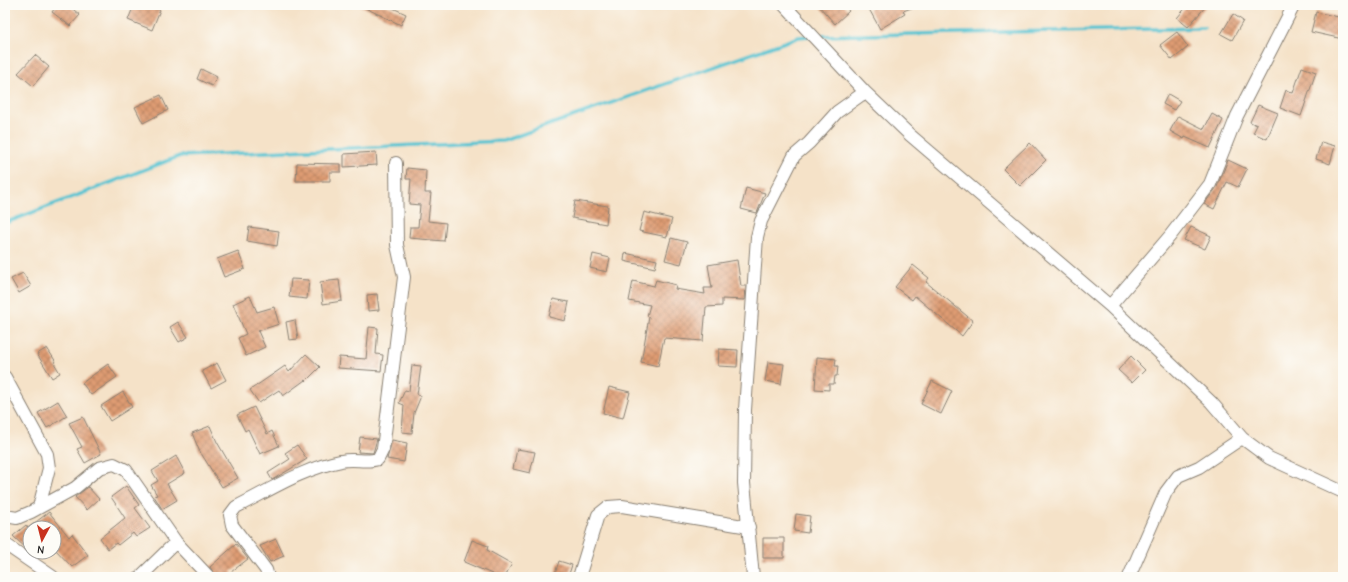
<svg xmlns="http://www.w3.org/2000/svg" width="1348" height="582" viewBox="0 0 1348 582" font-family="'Comic Neue',sans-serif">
<defs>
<pattern id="building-cross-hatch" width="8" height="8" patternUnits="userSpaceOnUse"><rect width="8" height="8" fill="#de9b72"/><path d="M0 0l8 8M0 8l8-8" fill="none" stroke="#b37e5d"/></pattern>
</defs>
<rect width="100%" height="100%" fill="#fdfcf7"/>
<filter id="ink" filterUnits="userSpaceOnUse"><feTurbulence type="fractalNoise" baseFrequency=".025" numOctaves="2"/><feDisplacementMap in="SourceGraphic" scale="8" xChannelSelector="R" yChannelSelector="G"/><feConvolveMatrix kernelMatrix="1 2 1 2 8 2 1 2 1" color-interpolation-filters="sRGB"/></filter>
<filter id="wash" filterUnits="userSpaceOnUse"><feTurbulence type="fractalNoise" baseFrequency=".012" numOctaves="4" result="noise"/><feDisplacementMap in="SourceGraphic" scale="16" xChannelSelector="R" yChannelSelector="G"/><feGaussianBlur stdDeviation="0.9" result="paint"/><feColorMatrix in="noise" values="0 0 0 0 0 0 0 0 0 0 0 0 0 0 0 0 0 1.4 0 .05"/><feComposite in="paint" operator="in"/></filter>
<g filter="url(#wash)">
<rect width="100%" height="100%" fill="#f5e2c8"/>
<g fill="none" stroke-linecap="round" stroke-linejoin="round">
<path stroke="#58c4d2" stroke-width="3.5" d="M817,36L1204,28
M5,223L180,156L503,141L799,37L809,36"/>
</g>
<g id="blocks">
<path fill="url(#building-cross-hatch)" d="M57,5H68L80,15L70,26L52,12Z
M134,5H148L160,10L152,30L128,20Z
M359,5H386L406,14L401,25Z
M818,5H844L849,11L835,24Z
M875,5H917V6L903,11L905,14L880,29L869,9Z
M1188,5H1207L1188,27L1177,18Z
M1316,12L1343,18V39L1311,32Z
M1233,14L1243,21L1232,40L1221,34Z
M1177,32L1188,47L1172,60L1160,45Z
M35,55L49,67L33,86L18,73Z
M1302,67L1316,72L1301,116L1280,108L1286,90L1293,93Z
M201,69L217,77L212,86L197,79Z
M1168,94L1180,101L1174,110L1163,104Z
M161,95L168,110L143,123L135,107Z
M1258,105L1278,113L1267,139L1253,133L1257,125L1250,122Z
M1212,114L1223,120L1210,148L1185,137L1184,139L1170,131L1178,116L1204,129Z
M1321,142L1335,146L1330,164L1316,159Z
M1030,143L1046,160L1020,186L1003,169Z
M376,152L377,165L344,167V154Z
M1228,160L1247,169L1238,187L1227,182L1214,209L1204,204L1217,187Z
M297,163L341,164V172H330V181H296Z
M407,168L426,170L425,193H431L428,221L446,223L444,241L409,238L410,227H418L420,205L409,204L411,179H406Z
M746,188L765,193L757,213L741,209Z
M575,201L608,206L606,224L572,218Z
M644,212L672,219L667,237L639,231Z
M249,227L279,231L277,246L247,241Z
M1191,227L1211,236L1205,249L1184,240Z
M671,238L687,242L681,264L665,260Z
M238,251L245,269L224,277L217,259Z
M625,253L657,260L655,268L624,261Z
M593,254L610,258L607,272L590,268Z
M737,260L741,286H746L745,300L722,299V306L706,307L703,341L664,338L658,366L641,362L649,317L647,316L650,305L629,301L633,281L654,286L656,280L676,285L675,289L705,294L704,288H712L708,265Z
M913,265L929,278L926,282L973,321L962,336L915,296L912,300L895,287Z
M23,273L31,286L19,293L11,279Z
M291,279L309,280L307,299L289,297Z
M339,280L342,301L323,304L320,282Z
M377,294L379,310L368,311L367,295Z
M250,296L257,312L274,307L279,324L258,331L265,347L246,356L238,338L246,334L233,304Z
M553,299L569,302L565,321L549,317Z
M295,320L298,339L289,340L286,322Z
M178,322L188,337L179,342L170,327Z
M369,327L378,328L376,354L383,355L381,371L338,368L339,357L366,359Z
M47,348L56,362L54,363L60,373L52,378L37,354Z
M719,349L738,350L737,367L718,366Z
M306,354L320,367L306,381L305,380L283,396L279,390L259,403L250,390L285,366L289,372Z
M1131,356L1145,370L1132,383L1118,370Z
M817,357L836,359L835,366H838L837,376H835L834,384H829V390L815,389Z
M768,362L784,364L781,384L765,381Z
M217,363L226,380L211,388L202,371Z
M108,364L117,377L91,395L82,383Z
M412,365L421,366L417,395L421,396L414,413L412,433L402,432L404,405L399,403L405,390L409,391Z
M932,381L952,391L941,414L921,404Z
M609,387L630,392L623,418L603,413Z
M123,392L132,407L110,421L101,406Z
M58,401L67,416L47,428L38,413Z
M254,407L267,434L272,431L279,446L260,454L248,429L245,431L237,415Z
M83,417L101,454L85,463L77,449L82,447L69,423Z
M210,426L217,442L238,478L222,487L199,450L192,433Z
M360,437L377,439L373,453L358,452Z
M392,440L407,443L404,462L387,459Z
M297,445L307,459L272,480L268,473L290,459L285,453Z
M517,449L535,452L530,473L513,469Z
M176,456L185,473L167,484L177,500L162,509L154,496L157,495L151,485L158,481L152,471Z
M126,486L139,505L135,508L150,528L136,537L133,533L118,545L116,543L108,549L100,538L125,518L111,497Z
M88,487L99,499L87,510L75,497Z
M49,512L69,537L72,534L88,555L72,567L54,548V528H29L30,552L13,536L26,525L28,528Z
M796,514L810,516L808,533L794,531Z
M763,538H784V558H763Z
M276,539L284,556L270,562L260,546Z
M472,540L488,546L487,550L512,564L504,577H499L464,562Z
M236,544L248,559L231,572L235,577H216L210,567Z
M559,561L572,565L568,577H554Z"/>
</g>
</g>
<g filter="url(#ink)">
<use href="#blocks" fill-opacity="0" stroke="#887f72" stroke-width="1"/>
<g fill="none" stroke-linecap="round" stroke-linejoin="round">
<g stroke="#887f72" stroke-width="14">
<path id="minor" d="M784,5L865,92L910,135L1110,306L1211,402L1242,438L1269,458L1343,492
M1110,306L1170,236L1210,184L1237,116L1294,5
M5,377L47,454L49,468L39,507
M5,516L17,518L31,512L75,488L99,468L114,464L126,470L176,542L209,577
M5,544L53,577
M140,577L176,542
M268,577L266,570L232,525L230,515L236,507C270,490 304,468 341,461C354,458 366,463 378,459L383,449L404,277L397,245L396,163
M579,577L598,515L608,507L622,506L749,527
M753,577L744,483L745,410L757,237L761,221L794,156L809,143L837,112L865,92
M1129,577L1166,492L1178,476L1199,467L1242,438"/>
</g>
<use href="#minor" stroke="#fff" stroke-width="12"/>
</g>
</g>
<rect width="1348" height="582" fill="none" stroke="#fdfcf7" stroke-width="20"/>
<g transform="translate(42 540) rotate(187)"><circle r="19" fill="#fdfcf7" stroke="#a3a29f"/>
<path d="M0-3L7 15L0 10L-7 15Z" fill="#c8321e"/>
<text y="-6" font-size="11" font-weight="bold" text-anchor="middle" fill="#1c1c1c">N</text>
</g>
</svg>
